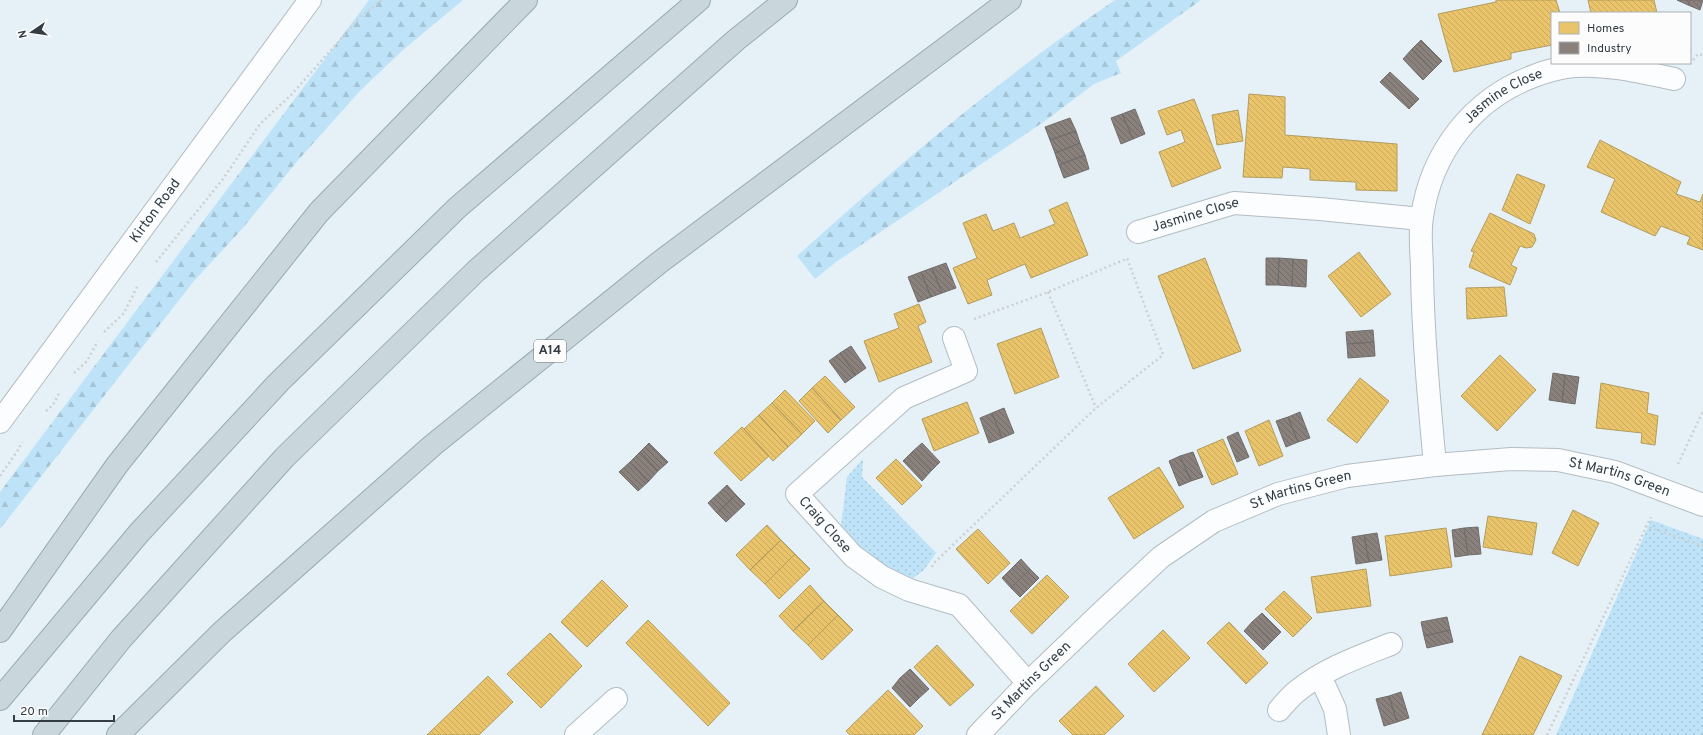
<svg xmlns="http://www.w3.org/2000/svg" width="1703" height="735" viewBox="0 0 1703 735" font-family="Overpass,sans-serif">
<defs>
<pattern id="grass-dots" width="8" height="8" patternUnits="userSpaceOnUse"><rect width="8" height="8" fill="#bee3f8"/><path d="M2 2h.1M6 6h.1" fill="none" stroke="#a4c4d6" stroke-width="1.8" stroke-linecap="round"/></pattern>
<pattern id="forest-firs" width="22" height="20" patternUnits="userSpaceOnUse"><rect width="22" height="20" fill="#bee3f8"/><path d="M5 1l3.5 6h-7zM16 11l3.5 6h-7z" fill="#a4c4d6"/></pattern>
<pattern id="homes-back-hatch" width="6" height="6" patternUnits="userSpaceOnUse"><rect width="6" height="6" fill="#e9c46a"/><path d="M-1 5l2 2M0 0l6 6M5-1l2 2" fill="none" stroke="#c8a95d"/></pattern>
<pattern id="industry-back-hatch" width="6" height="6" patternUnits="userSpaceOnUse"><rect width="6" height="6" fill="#8a817c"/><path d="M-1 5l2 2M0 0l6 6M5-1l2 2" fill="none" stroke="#716b67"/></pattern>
</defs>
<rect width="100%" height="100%" fill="#e6f1f7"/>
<path fill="url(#grass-dots)" d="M863,459L862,477L936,553L924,570L909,581L868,558L841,526L847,477Z
M1651,520L1703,539V735H1556Z"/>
<path fill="url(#forest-firs)" d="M369,0H463L403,50L360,91L300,158L242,229L194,281L0,529V492Z
M1115,0H1201L1116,61L1121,73L1094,84L1045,121L836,262L815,279L797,256C898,165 1002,77 1115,0Z"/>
<path fill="url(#homes-back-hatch)" stroke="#b29c5e" d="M1496,0H1556L1560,13H1552V45L1511,53V59L1454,72L1438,14L1496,2Z
M1588,0H1654L1657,13H1591Z
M1249,94L1285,97V135L1397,144V191L1356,190V182L1310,180V169L1283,167L1282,178L1243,177Z
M1194,99L1221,168L1172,187L1159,152L1185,142L1181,130L1167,135L1158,111Z
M1238,110L1243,141L1217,145L1212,115Z
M1600,140L1681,182L1676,194L1700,202L1703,194V250L1687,244L1690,237L1661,226L1655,236L1601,212L1615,179L1587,167Z
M1517,174L1545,185L1530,224L1502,210Z
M1067,202L1088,255L1031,278L1025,264L987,280L992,295L968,304L953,268L977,258L963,223L986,214L993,231L1014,223L1020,238L1055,224L1049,210Z
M1490,213L1534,234L1536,240L1532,247L1526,248L1520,246L1511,265L1517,268L1510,285L1469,267L1474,252L1471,251Z
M1359,252L1391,294L1361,317L1328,276Z
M1205,258L1241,351L1193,369L1158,276Z
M1504,287L1507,316L1467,319L1466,288Z
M919,304L926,322L918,326L932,362L879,382L864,341L899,328L894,314Z
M1041,328L1059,377L1015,394L997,344Z
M1500,355L1536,390L1497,431L1461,396Z
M825,376L855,407L841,420L812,388Z
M1360,378L1389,401L1357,443L1327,420Z
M1601,383L1649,393L1647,413L1658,416L1655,445L1641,443L1642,433L1596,428Z
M812,388L841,420L828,433L799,401Z
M785,390L815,421L802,434L772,403Z
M967,402L979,433L934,451L922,419Z
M772,403L802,434L788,447L759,415Z
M759,415L788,447L773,461L744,429Z
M1269,420L1283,456L1259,466L1245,431Z
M742,427L769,456L741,481L714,453Z
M1223,439L1238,474L1212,485L1197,450Z
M896,459L922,486L902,505L876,478Z
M1159,467L1184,507L1134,539L1108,498Z
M1573,510L1599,523L1578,566L1552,553Z
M1488,516L1537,523L1532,555L1483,547Z
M767,525L781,540L750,570L736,555Z
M1446,528L1452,567L1390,576L1385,536Z
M978,529L1010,563L988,584L956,549Z
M781,540L795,554L765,584L750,570Z
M795,554L810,569L779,599L765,584Z
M1366,569L1371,606L1317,613L1311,577Z
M1047,575L1069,597L1032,634L1010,611Z
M602,580L628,606L587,647L561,622Z
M810,585L824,601L793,631L779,616Z
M1284,591L1312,618L1293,637L1265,609Z
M824,601L838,615L808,645L793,631Z
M838,615L853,630L822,660L808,645Z
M648,620L730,703L708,726L626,643Z
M1229,622L1268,663L1246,684L1207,643Z
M1163,630L1190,658L1154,692L1128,664Z
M550,633L582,666L541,708L507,674Z
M937,645L974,685L950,706L914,667Z
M1520,656L1562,676L1533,735H1482Z
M488,676L513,702L479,735H427Z
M1096,686L1124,716L1104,735H1073L1059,721Z
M888,690L923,726L914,735H850L846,731Z"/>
<path fill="url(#industry-back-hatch)" stroke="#706d6b" d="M1677,0H1690L1688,5Z
M1690,0H1703L1700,10L1688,5Z
M1421,40L1442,61L1433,70L1412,49Z
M1412,49L1433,70L1423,80L1403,59Z
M1390,72L1419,99L1409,109L1380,82Z
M1135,109L1145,134L1133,139L1122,114Z
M1122,114L1133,139L1121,144L1111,118Z
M1070,118L1076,131L1050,140L1045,127Z
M1076,131L1080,143L1055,153L1050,140Z
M1080,143L1085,155L1059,165L1055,153Z
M1085,155L1089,169L1064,178L1059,165Z
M1266,258H1279L1278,285H1266Z
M1279,258L1293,259L1292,286L1278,285Z
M1293,259L1307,260L1306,287L1292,286Z
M946,263L956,288L942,293L932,268Z
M932,268L942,293L931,297L921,272Z
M921,272L931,297L918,302L908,277Z
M1373,330L1374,342L1347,344L1346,332Z
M1374,342L1375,356L1348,358L1347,344Z
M851,346L866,368L856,375L840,353Z
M840,353L856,375L845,383L829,361Z
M1553,373L1565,375L1562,402L1549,400Z
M1565,375L1579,377L1575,404L1562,402Z
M1004,408L1014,433L1002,438L992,413Z
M1300,412L1310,438L1298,442L1288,417Z
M992,413L1002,438L989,443L980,418Z
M1288,417L1298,442L1286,447L1276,421Z
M1238,432L1249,457L1237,462L1227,437Z
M649,443L668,462L658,471L640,452Z
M922,443L940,462L931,471L912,452Z
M640,452L658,471L648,482L630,462Z
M912,452L931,471L922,481L903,461Z
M1193,452L1203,477L1191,481L1180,456Z
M1180,456L1191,481L1179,486L1169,461Z
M630,462L648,482L638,491L619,472Z
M727,485L736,495L717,513L708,503Z
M736,495L745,504L726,522L717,513Z
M1478,527L1481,554L1468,555L1464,528Z
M1464,528L1468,555L1455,557L1452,530Z
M1377,533L1382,560L1369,562L1364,535Z
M1364,535L1369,562L1356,564L1352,537Z
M1021,559L1030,569L1011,588L1002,578Z
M1030,569L1039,578L1020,597L1011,588Z
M1262,613L1281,632L1272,641L1252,622Z
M1447,617L1450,630L1424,636L1421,622Z
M1252,622L1272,641L1263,650L1244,631Z
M1450,630L1453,642L1427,648L1424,636Z
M910,669L929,689L919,698L900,678Z
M900,678L919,698L910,707L892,688Z
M1401,692L1409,718L1397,722L1389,696Z
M1389,696L1397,722L1384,726L1376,699Z"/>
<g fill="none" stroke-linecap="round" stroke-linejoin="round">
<g stroke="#b3bcc2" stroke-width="24">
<g id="street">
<path id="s1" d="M1138,232L1234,203L1320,209L1421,219"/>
<path id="s2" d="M954,338L966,371L904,398L797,494L853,556L882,577L909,590L959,605L1028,683"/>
<path id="s3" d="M1435,465C1429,400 1423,336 1422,272C1422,254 1419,235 1422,217C1431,153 1472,99 1534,76C1547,71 1561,67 1575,66C1609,64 1641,72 1674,79"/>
<path d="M1320,676L1335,709L1339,735"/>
<path d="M1279,710C1284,704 1290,697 1296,692C1324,669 1358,657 1391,644"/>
<path d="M576,735L616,699"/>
</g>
</g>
<g stroke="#b3bcc2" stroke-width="24">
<g id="secondary">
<path id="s4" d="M0,422L310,0"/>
<path id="s5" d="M978,735L1028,683L1101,613L1161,557L1214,521L1278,494L1347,476L1435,465L1511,459L1558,460L1615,472L1703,505"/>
</g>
</g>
<g stroke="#98aab3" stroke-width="24">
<path id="highway" d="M0,631L117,465L319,212L526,0
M0,699L139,533L279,382L457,208L699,0
M44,735L121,639L285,457L476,271L736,40L786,0
M118,735L222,632L433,445L660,262L1010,0"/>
</g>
<path stroke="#ccd0d3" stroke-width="2.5" stroke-dasharray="2 3" stroke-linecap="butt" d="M1693,60L1698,54L1703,55
M156,262L223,179L260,124L292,94L362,15L382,0
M1048,292L1096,408
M974,319L1048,292L1126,259
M104,332L124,313L138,285
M74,373L87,361L98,341
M46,411L53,405L59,393
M1678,464L1703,411
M0,476L18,450L22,442
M1645,526L1703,546
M932,567L934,563L1096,408L1163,355L1127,258
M1547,735L1651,517"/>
<use href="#street" stroke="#fbfdfe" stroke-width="22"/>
<use href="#secondary" stroke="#fbfdfe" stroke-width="22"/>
<use href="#highway" stroke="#c9d6dc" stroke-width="22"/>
</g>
<g text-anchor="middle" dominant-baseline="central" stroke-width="4" stroke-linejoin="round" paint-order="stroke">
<rect fill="#fcfcfc" stroke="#6f767a" stroke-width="1" x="534" y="340" width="32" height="22" rx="3"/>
<g font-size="13" font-weight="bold" fill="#333d43">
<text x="550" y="351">A14</text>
</g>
<g font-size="14" fill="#333d43" stroke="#fcfcfc">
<text stroke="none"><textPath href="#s3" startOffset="401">Jasmine Close</textPath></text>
<text stroke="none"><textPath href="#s4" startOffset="262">Kirton Road</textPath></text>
<text stroke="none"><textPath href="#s1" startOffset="60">Jasmine Close</textPath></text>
<text stroke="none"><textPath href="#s5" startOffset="736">St Martins Green</textPath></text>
<text stroke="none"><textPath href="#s5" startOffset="412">St Martins Green</textPath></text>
<text stroke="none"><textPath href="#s2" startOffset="288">Craig Close</textPath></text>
<text stroke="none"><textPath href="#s5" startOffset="76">St Martins Green</textPath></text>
</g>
</g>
<rect x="1551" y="12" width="140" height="52" fill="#fcfcfc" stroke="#acb0b2"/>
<rect x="1559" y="22" width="20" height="12" fill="#e9c46a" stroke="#acb0b2"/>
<text x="1587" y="32" font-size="12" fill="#333d43">Homes</text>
<rect x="1559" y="42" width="20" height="12" fill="#8a817c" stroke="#acb0b2"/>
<text x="1587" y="52" font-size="12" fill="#333d43">Industry</text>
<g transform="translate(32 32) rotate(257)" stroke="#fcfcfc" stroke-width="3" paint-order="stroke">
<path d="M0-3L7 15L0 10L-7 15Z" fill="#333d43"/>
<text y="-6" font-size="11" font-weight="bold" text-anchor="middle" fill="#333d43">N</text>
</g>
<path d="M14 715v6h100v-6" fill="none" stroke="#333d43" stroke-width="2"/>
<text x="20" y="715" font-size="12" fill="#333d43" stroke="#fcfcfc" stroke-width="3" paint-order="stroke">20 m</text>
</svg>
